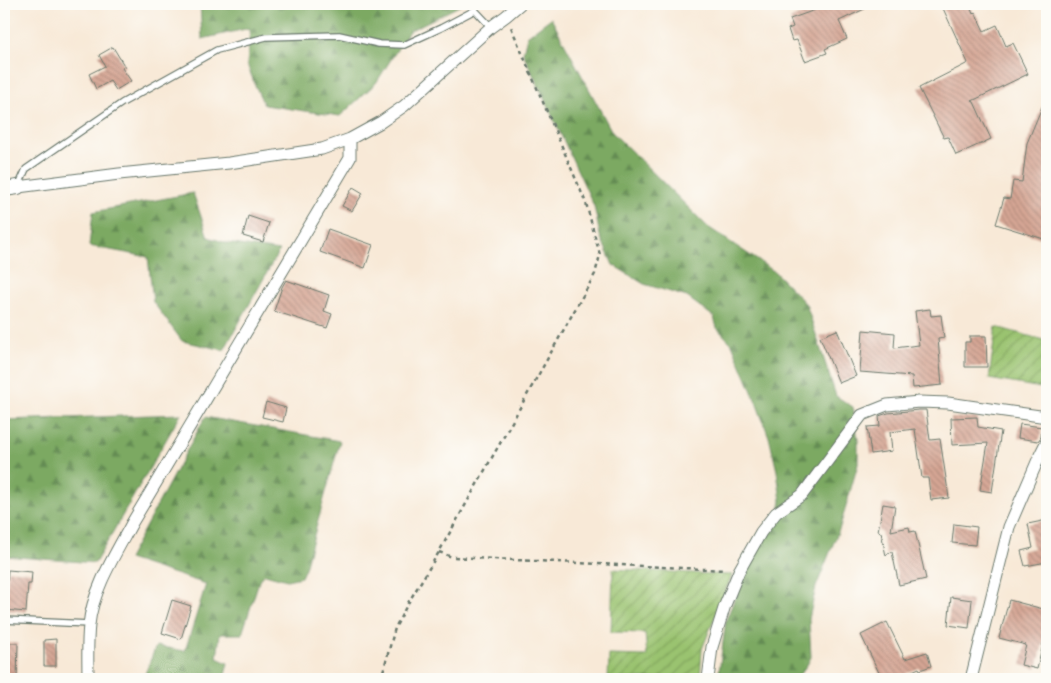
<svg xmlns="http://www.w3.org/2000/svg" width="1051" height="683" viewBox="0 0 1051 683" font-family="'Balsamiq Sans',sans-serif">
<defs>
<pattern id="forest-firs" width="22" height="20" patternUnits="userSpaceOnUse" patternTransform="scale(1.25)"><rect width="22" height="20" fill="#7ba962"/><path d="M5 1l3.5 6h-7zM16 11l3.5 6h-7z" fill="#648b52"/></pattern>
<pattern id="garden-furrows" width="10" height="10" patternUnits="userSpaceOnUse" patternTransform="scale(1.25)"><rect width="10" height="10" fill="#9ac36f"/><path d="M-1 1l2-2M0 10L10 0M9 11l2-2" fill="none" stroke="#7da05c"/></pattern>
<pattern id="building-back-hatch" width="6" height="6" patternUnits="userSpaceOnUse" patternTransform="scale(1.25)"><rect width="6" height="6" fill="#d6a694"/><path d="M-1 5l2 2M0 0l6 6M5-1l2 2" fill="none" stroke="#ad887a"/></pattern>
</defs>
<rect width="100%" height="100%" fill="#fdfcf7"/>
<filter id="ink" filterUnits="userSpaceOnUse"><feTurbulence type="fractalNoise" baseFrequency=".02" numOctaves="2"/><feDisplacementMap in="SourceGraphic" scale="10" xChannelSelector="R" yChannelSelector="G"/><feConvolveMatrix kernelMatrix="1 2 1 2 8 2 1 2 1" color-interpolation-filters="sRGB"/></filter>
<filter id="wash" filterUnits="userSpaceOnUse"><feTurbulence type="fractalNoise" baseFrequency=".0096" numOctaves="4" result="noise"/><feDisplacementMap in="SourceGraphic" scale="20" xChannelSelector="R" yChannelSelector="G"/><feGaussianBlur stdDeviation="1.12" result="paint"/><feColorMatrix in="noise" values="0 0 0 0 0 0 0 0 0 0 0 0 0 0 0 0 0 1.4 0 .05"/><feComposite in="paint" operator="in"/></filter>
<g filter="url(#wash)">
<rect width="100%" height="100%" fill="#f8e9d7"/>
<path fill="url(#forest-firs)" stroke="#4d734b" d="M200,4H463L409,31L376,83L340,116L264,105L255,85L247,64L250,28L202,39Z
M551,18L612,132L708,227L775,272L806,304L836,396L853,407L858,440V464L840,527L816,587L809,619L811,657L807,665L796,679H718L726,620L748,566L778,518L781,501L777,471L769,437L753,394L732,344L717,328L714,317L687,297L644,284L613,265L600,236L594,206L523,53L527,36Z
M193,193L208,237L227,243L279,251L224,350L182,341L153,302L148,257L89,246L93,212Z
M181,414L95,563L4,556V420Z
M205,417L340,441L305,568L301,577L287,580L265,574L260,578L242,634H220L217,658L228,663L224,679H143L156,646L185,651L206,584L128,559Z"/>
<path fill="url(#garden-furrows)" stroke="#5c8052" d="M996,327L1047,341V389L989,379Z
M613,569L732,575L702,649L700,679H608L609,655L647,656L645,633L611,632Z"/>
<g id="blocks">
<path fill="url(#building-back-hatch)" d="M812,4H875L839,21L847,39L825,49L827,53L805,61L797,40L792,41L788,29L793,27L790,19L815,10Z
M941,4H969L973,14L975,12L984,31L997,25L1006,46L1013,43L1028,74L972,101L974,102L991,139L956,155L948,137L944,138L919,88L968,63Z
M113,47L125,67L122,68L131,81L116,90L110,81L96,89L89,74L105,66L99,55Z
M1047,95V240L996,224L1004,198L1010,199L1013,181L1022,182L1027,143Z
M353,187L363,193L352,211L342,206Z
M248,216L269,223L263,242L243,236Z
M328,229L373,245L365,268L320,252Z
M286,280L329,295L324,311L332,314L327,328L274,311L282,287Z
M930,309L931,316L941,315L944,338L938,339L942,385L913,388L912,376L860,372L863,330L895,333L894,348L919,345L915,311Z
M837,330L856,376L839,383L820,337Z
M970,336H986L987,367H965V342H970Z
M266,402L286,408L283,422L262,417Z
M919,410H926L930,440L940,439L949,498L931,500L928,478H922L915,429L890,432L892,451L871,454L867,427L880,426L879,416L888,413Z
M977,417L978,427L1001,431L992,492L980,490L988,443L952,445L951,418Z
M1020,424L1042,427L1041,437L1038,441L1018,438Z
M883,504L895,506L891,531L909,527L910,532L915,531L926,579L899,585L892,552L888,553L886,556L881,532L878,531Z
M1047,520V562L1025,566L1021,551L1033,548L1028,524Z
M954,524L977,527L975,545L952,543Z
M8,570L32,572L31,584H28L26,612L5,610Z
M951,597L972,600L969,628L948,625Z
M172,600L191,606L181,639L162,633Z
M1009,600L1047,610V628L1037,669L1021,665L1026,645L999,638Z
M887,622L905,659L927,652L931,666L920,670L919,668L895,679H882L861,635Z
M56,639V666H44V640Z
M4,643H18L17,679H4Z"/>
</g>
</g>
<g filter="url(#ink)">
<use href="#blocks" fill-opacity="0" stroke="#6b796d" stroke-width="1"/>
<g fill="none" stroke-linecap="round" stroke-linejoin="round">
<g stroke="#6b796d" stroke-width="8">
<path id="service" d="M18,187L26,169L122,103L217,50L266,37L339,35L379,44L404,45L441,28L475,10L491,27
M4,620L89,624"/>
</g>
<g stroke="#6b796d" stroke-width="13">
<path id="minor" d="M18,187L119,174L229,163L322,149L350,139L381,122L404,106L491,27L506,16L520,4
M88,679C88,661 87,643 89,625C92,591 116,553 132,523L350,158V139
M708,679L712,647L725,605L739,571L761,532L776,513L802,495L862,415L887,405L919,402L948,403L1047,417
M971,679L1009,527L1040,455L1047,441"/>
</g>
<g stroke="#6b796d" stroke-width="16">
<path id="tertiary" d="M4,189L18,187"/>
</g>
<path stroke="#6b796d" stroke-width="2.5" stroke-dasharray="4 4" stroke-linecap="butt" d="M439,552L452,557L725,570
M381,679L395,628L408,603L439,552L595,274L600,255L586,203L511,27"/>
<use href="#service" stroke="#fff" stroke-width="5.5"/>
<use href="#minor" stroke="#fff" stroke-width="11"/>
<use href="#tertiary" stroke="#fff" stroke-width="14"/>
</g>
</g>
<rect width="1051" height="683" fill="none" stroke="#fdfcf7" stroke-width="20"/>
</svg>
